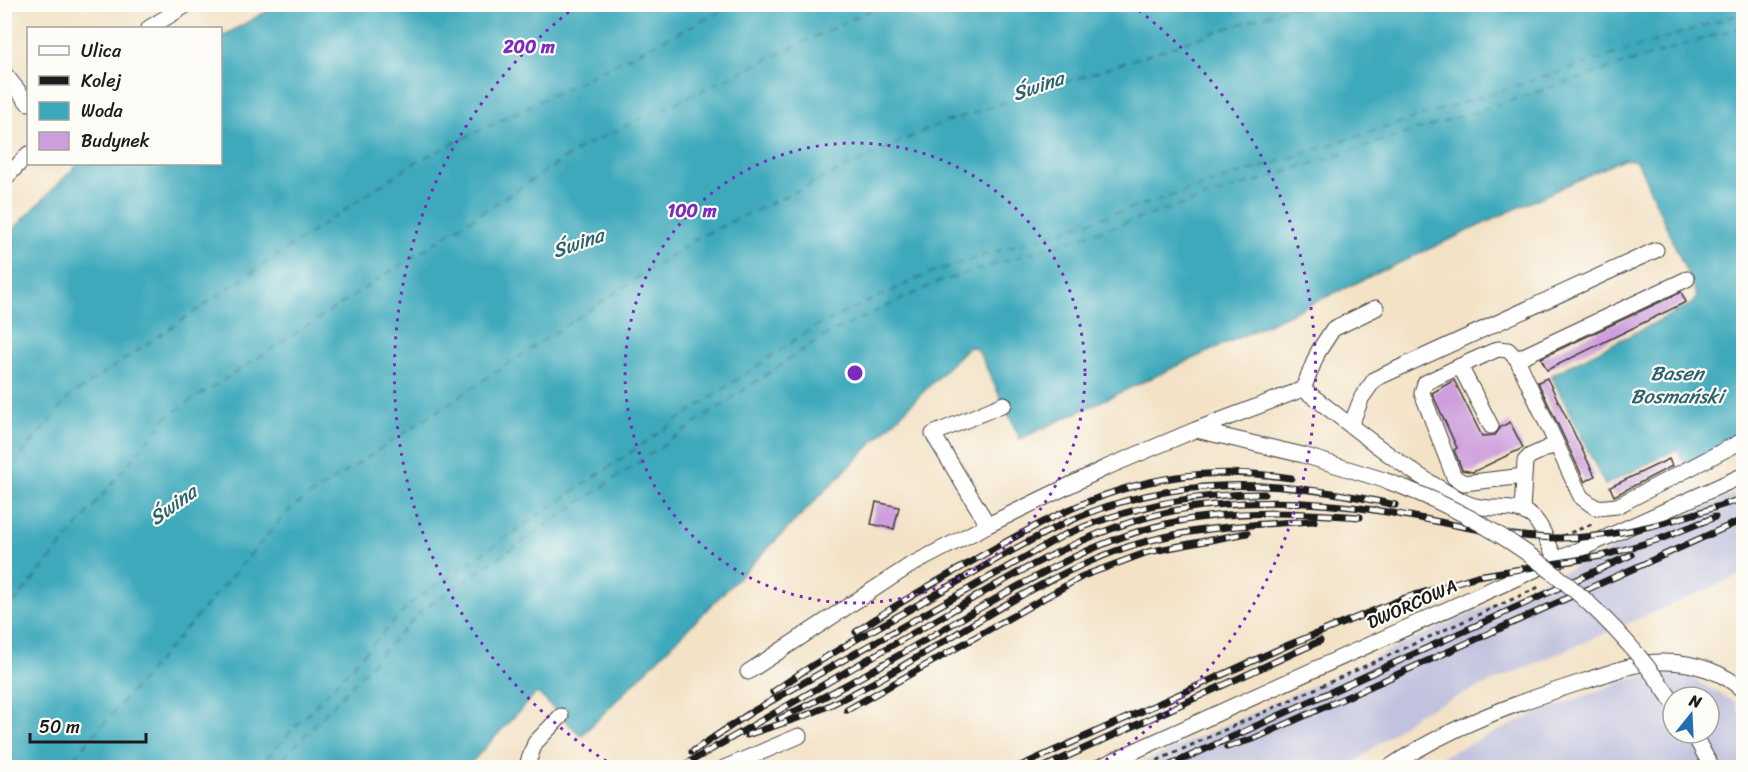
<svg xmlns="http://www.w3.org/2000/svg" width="1748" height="772" viewBox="0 0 1748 772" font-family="Sriracha,sans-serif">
<rect width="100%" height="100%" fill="#fdfcf7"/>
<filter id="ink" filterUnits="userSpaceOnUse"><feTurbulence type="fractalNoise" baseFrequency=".0167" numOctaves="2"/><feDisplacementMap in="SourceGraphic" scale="12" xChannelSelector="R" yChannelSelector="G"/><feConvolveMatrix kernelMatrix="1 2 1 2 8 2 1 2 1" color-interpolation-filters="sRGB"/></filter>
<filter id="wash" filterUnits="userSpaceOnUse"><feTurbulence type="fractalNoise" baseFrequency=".008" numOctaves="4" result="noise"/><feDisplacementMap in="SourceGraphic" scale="24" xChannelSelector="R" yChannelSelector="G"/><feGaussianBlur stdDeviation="1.35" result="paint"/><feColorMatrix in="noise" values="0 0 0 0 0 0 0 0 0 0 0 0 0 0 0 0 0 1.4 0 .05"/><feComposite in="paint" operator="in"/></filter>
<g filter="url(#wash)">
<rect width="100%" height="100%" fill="#f3e2c6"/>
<path fill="#c1c2dd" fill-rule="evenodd" d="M1743,490V574L1417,714L1349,767L1131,768Z
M1685,675L1735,702L1743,721V767L1417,768L1531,716L1633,678ZM1673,697H1709V733H1673Z"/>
<path fill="#3ca9bb" stroke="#2c626c" stroke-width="1.5" d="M278,5H1743V435L1685,465L1677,449L1605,485L1551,375L1694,303L1697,296L1640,167L1634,160L1623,159L1020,439L979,352L973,347L967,348L581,736L539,694H535L467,767H5L4,239L78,164H220L221,37Z"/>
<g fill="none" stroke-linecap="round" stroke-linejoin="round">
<path stroke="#2c626c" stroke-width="1.5" stroke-dasharray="8 6" stroke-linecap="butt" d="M4,477L69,397L412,164L736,4
M4,615L168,416L584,146L884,4
M65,768L290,509L699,237L934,126L1300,4
M257,768L413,601L814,327L932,272L1744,13
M274,768L421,611L820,338L936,283L1744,26"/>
</g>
<g id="blocks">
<path fill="#ce9ddc" d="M1681,292L1686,302L1547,370L1541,358Z
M1547,378L1595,476L1585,482L1538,382Z
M1454,380L1482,436L1495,435L1501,427L1510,422L1523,448L1473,472L1462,470L1454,450L1457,448L1432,393Z
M1669,459L1672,466L1614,496L1610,487Z
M876,502L899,507L894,529L871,524Z"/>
</g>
</g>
<g filter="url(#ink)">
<use href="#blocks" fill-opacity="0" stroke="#3c3a36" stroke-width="1.5"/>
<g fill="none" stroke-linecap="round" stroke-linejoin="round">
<g stroke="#3c3a36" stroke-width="17">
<path id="minor" d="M149,28L188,4
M4,73L28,103
M4,180L28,154
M1517,359L1581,497L1596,508L1617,506L1744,440
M1460,366L1425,383L1422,393L1454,477L1464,483L1524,476
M1303,389L1318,352L1333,329L1376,308
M1351,425L1362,397L1375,379L1656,250
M1491,426L1460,366L1498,349L1508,350L1517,359L1687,279
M1196,430L1303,455L1384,480
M1522,510L1525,461L1530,456L1554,445
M988,525L933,434L1004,404
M748,672L909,566L988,525L1105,468L1195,430L1303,389C1355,428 1406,472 1464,502C1485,513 1511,503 1530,515C1541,521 1549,548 1557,561
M1693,733L1712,768
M526,768L535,743L561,716
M724,768L799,736
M1097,768L1744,475
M1388,768C1448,727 1516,703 1585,681C1610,673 1637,661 1665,662C1692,662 1726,672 1744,692"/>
</g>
<path stroke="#3c3a36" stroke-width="3" stroke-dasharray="4.5 4.5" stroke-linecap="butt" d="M1562,536L1595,523
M1073,768L1085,762
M1141,768L1537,588L1535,584"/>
<use href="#minor" stroke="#fff" stroke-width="15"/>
<g stroke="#1c1c1c" stroke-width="7">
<path id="rail" d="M856,632C892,606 931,585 969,563C1077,500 1162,458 1291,478
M773,692C824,655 880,627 933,596C975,572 1017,546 1061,525C1170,473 1280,479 1395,505
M847,710L1083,576L1148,552L1247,533
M779,719C850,686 917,644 985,605C1046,570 1106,536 1175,522C1236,509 1299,513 1360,517
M747,735C775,725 805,718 832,704C926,659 1010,592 1108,554C1174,528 1244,525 1314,521
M1227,747L1253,739L1744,519
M692,752L750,713L1064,535C1128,507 1193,493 1264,494
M679,768C760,721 841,675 922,628C1015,575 1105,514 1214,505C1269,500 1325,502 1380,511C1439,520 1500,538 1560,538C1624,538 1683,518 1744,498
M1016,768L1286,646L1405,598L1477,576L1602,556L1660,539L1715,517
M1042,768L1320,641
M1164,768L1631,555"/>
</g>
<use href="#rail" stroke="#fdfcf7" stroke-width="4.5" stroke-dasharray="14" stroke-linecap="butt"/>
<g stroke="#3c3a36" stroke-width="17" stroke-linecap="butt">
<path id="minor-bridge" d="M1384,480C1502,521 1604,599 1673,702"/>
</g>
<use href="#minor-bridge" stroke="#fff" stroke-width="15"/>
</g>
</g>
<g fill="none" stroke="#7b2cbf" stroke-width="3" stroke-dasharray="3 6">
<circle cx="855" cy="373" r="230"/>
<path d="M614 766A461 461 0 0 1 578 5M1132 5A461 461 0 0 1 1096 766"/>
</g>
<g text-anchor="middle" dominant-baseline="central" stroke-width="4.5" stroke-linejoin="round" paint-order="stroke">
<g font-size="18" fill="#1c1c1c" stroke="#fdfcf7">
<text transform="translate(1412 604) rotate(-24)">DWORCOWA</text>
</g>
<g font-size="20" font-style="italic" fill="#2c626c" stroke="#fdfcf7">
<text transform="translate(1038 86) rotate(-19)">Świna</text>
<text transform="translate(578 243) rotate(-19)">Świna</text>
<text x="1677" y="373">Basen<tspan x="1677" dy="23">Bosmański</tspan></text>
<text transform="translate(173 505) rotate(-36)">Świna</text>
</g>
</g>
<circle cx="855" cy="373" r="9" fill="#7b2cbf" stroke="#fdfcf7" stroke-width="3"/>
<g font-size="18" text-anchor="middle" font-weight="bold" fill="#7b2cbf" stroke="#fdfcf7" stroke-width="4.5" stroke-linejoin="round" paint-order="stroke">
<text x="529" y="53">200 m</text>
<text x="692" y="217">100 m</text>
</g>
<rect width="1748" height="772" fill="none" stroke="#fdfcf7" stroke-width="24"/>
<rect x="27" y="27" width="195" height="138" fill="#fdfcf7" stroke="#a3a29f" stroke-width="1.5"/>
<rect x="39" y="46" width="30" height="9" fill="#ffffff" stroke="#a3a29f" stroke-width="1.5"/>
<text x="81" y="57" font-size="18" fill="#1c1c1c">Ulica</text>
<rect x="39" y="76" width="30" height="9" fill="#1c1c1c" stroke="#a3a29f" stroke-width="1.5"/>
<text x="81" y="87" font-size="18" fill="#1c1c1c">Kolej</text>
<rect x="39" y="102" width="30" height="18" fill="#3ca9bb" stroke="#a3a29f" stroke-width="1.5"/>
<text x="81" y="117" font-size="18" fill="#1c1c1c">Woda</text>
<rect x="39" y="132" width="30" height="18" fill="#ce9ddc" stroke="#a3a29f" stroke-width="1.5"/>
<text x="81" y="147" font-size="18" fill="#1c1c1c">Budynek</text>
<g transform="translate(1691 715) rotate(18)"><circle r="28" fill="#fdfcf7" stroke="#a3a29f" stroke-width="1.5"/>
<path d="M0-4.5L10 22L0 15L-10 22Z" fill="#1f6fb2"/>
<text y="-9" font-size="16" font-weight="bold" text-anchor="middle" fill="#1c1c1c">N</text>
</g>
<path d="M30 733v9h116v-9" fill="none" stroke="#1c1c1c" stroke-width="3"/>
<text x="39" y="733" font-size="18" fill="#1c1c1c" stroke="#fdfcf7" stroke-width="4.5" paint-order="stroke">50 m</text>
</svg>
